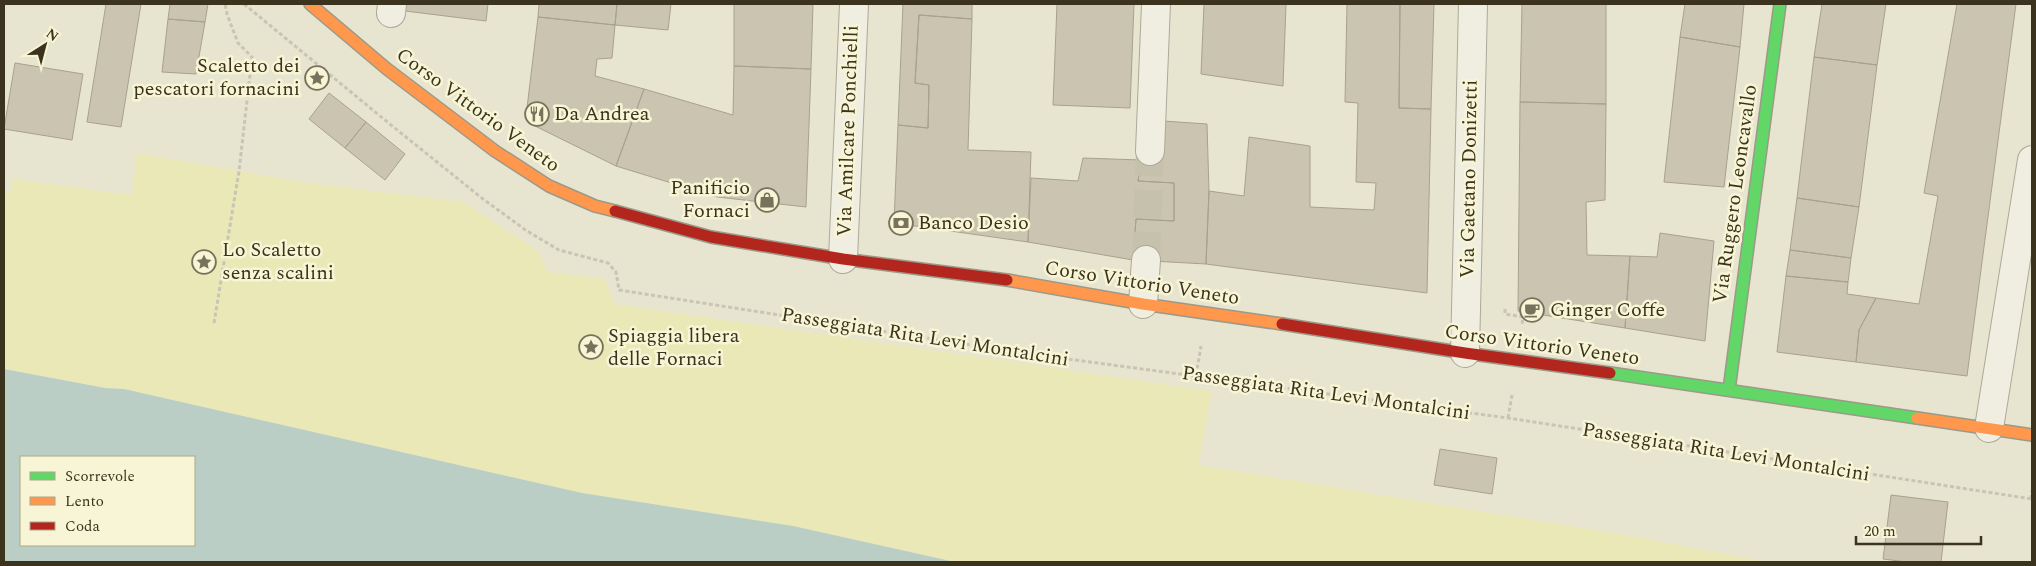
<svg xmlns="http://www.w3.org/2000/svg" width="2036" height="566" viewBox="0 0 2036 566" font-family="Spectral,serif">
<rect width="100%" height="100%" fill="#e7e5cf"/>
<path fill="#eae8b6" d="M137,153L301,182L463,202L539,252L548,272L605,279L614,304L1212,391L1198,465L1637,537L1767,562H955L793,526L582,493L124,389L105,388L4,369V192L10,193L12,179L132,195Z"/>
<path fill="#bacec6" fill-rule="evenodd" d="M4,369L105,388L124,389L582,493L793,526L955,562H4ZM21,457H194V545H21Z"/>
<path fill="#cbc4b0" stroke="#a7a18e" d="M106,4H141L121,127L87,122Z
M170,4H208L205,22L168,19Z
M406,4H488L486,21L405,11Z
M539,4H617L615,25L538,17Z
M617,4H671L668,30L615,25Z
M734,4H813L811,69L734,66Z
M903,4H972V19L919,15L915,83L929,85L928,128L898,125Z
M1057,4H1134L1130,108L1053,105Z
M1204,4H1286L1283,86L1201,74Z
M1347,4H1400L1399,108L1431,109L1427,293L1206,264L1209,191L1244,196L1249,137L1310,146V207L1374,210L1376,183L1356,182L1358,103L1345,102Z
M1400,4H1434L1431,109L1399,108Z
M1522,4H1606V104L1520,102Z
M1685,4H1744L1740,47L1680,37Z
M1822,4H1886L1877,65L1814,57Z
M1957,4H2016L1967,376L1856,362L1859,330L1876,298L1919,304L1938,196L1924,193Z
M919,15L972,19L968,150L1031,152L1028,242L894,223L898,125L928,128L929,85L915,83Z
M538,17L615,25L612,58L597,59L595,76L644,89L616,166L533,125L527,108Z
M168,19L205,22L196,74L162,72Z
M1680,37L1740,47L1724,187L1664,182Z
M1814,57L1877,65L1859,207L1797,198Z
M15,63L83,74L72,140L4,129Z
M734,66L811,69L806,207L717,197L616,166L644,89L733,115Z
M329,93L366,122L345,148L309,119Z
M1520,102L1606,104L1605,200L1586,202L1587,255L1630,256L1625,328L1518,311Z
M1163,121L1207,124L1209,191L1206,264L1133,260L1136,219L1174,221V183L1138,181L1141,160Z
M366,122L405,154L385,180L345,148Z
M1083,158L1141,160L1138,181L1174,183V221L1136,219L1133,260L1028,242L1031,178L1078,181Z
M1797,198L1859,207L1851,258L1790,250Z
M1660,233L1714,241L1705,341L1625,328L1630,256L1657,257Z
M1790,250L1851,258L1848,282L1786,276Z
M1786,276L1848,282L1847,294L1876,298L1859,330L1856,362L1777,352Z
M1440,449L1497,458L1492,494L1434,485Z
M1891,495L1948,502L1941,562H1907L1883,559Z"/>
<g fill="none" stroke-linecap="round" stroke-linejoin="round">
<path stroke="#c5c1ac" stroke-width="28" stroke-dasharray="28 14" stroke-linecap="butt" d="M1146,260L1150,151"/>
<g stroke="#aca998" stroke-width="30">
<path id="street" d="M391,13L392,4
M1150,151L1156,4
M843,259L854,4
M1143,304L1146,260
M1465,353L1473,4
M1989,428L2032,160"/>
</g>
<g stroke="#9c9988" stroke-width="14">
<path id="fast" d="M1610,373L1917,418
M1729,390L1780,4"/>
</g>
<g stroke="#9c9988" stroke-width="14">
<path id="slow" d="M310,4L387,69L495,151L549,186L595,206L615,211
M1007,280L1143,304L1282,324
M1917,418L2032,435"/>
</g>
<g stroke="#9c9988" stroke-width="14">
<path id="jam" d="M615,211L711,237L843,259L1007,280
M1282,324L1465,353L1610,373"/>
</g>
<path stroke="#c8c5b7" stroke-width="3" stroke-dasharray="4 2.5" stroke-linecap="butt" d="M244,4L391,125L483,199L527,231L559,250L608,263L616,272L619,290L1023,353L1508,418L2032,499
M1505,309V314L1523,317L1522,325
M214,323L239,171L252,57L238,43L227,14L225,4
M1196,375L1201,346
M1508,418L1512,395
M2031,499L2032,490"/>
<use href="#street" stroke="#efeee1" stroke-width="28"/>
<use href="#fast" stroke="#63d668" stroke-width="11"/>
<use href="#slow" stroke="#ff974d" stroke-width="11"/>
<use href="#jam" stroke="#b3261e" stroke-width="11"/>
</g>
<defs>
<g id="sight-ring" transform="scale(1.25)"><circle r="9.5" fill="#f7f5d5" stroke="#78715c" stroke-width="1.5"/><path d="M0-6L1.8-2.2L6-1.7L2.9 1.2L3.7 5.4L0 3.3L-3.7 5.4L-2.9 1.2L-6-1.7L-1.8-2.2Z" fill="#78715c"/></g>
<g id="restaurant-ring" transform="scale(1.25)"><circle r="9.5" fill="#f7f5d5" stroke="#78715c" stroke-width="1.5"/><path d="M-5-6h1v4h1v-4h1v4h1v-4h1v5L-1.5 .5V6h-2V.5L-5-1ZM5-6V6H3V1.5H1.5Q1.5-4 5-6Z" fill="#78715c"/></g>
<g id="shop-ring" transform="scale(1.25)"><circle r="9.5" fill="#f7f5d5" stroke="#78715c" stroke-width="1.5"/><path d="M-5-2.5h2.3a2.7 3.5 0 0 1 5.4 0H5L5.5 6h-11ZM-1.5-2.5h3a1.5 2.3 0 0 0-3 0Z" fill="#78715c"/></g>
<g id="bank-ring" transform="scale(1.25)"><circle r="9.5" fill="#f7f5d5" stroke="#78715c" stroke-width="1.5"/><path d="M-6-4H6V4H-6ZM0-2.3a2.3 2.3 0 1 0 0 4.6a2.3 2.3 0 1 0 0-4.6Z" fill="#78715c"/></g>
<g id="cafe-ring" transform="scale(1.25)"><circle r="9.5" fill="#f7f5d5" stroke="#78715c" stroke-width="1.5"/><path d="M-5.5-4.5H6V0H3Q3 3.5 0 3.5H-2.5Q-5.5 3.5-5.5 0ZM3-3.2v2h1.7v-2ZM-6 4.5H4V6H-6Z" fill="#78715c"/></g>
</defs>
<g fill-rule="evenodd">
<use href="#sight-ring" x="317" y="78"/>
<use href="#restaurant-ring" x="537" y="114"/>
<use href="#shop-ring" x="767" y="200"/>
<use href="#bank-ring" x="901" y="223"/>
<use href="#sight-ring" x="204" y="262"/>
<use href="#cafe-ring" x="1532" y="310"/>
<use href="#sight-ring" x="591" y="347"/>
</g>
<g text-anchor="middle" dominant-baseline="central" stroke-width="5" stroke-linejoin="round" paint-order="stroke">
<g font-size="20" fill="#3c331e" stroke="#f7f5d5" text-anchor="start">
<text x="300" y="66" text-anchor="end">Scaletto dei<tspan x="300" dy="23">pescatori fornacini</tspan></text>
<text x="554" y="114">Da Andrea</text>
<text x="750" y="188" text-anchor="end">Panificio<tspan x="750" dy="23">Fornaci</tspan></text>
<text x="918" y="223">Banco Desio</text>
<text x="222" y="250">Lo Scaletto<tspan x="222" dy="23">senza scalini</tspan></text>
<text x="1550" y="310">Ginger Coffe</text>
<text x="608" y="336">Spiaggia libera<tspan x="608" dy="23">delle Fornaci</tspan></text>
</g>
<g font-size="20" fill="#3c331e" stroke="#f7f5d5">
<text transform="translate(478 110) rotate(36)">Corso Vittorio Veneto</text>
<text transform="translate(848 131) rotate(-88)">Via Amilcare Ponchielli</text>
<text transform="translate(1469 179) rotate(-89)">Via Gaetano Donizetti</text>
<text transform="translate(1735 194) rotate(-82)">Via Ruggero Leoncavallo</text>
<text transform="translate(1142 283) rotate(9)">Corso Vittorio Veneto</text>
<text transform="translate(925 337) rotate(9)">Passeggiata Rita Levi Montalcini</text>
<text transform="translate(1542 345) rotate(8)">Corso Vittorio Veneto</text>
<text transform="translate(1326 393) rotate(8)">Passeggiata Rita Levi Montalcini</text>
<text transform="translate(1726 452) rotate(9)">Passeggiata Rita Levi Montalcini</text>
</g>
</g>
<rect width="2036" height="566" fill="none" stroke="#3c331e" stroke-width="10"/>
<rect x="20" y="456" width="175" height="90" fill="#f7f5d5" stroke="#aca78c"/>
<rect x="30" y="472" width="25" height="8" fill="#63d668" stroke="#aca78c"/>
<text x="65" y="481" font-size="15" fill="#3c331e">Scorrevole</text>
<rect x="30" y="497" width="25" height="8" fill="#ff974d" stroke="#aca78c"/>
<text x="65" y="506" font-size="15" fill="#3c331e">Lento</text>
<rect x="30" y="522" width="25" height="8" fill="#b3261e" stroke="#aca78c"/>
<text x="65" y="531" font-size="15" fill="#3c331e">Coda</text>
<g transform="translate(45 45) rotate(36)" stroke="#f7f5d5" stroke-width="4" paint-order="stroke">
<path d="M0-4L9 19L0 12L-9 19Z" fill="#3c331e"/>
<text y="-8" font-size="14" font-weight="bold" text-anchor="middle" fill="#3c331e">N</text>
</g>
<path d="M1856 536v8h125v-8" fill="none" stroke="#3c331e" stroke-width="2.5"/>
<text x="1864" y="536" font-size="15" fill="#3c331e" stroke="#f7f5d5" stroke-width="4" paint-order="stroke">20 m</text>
</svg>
